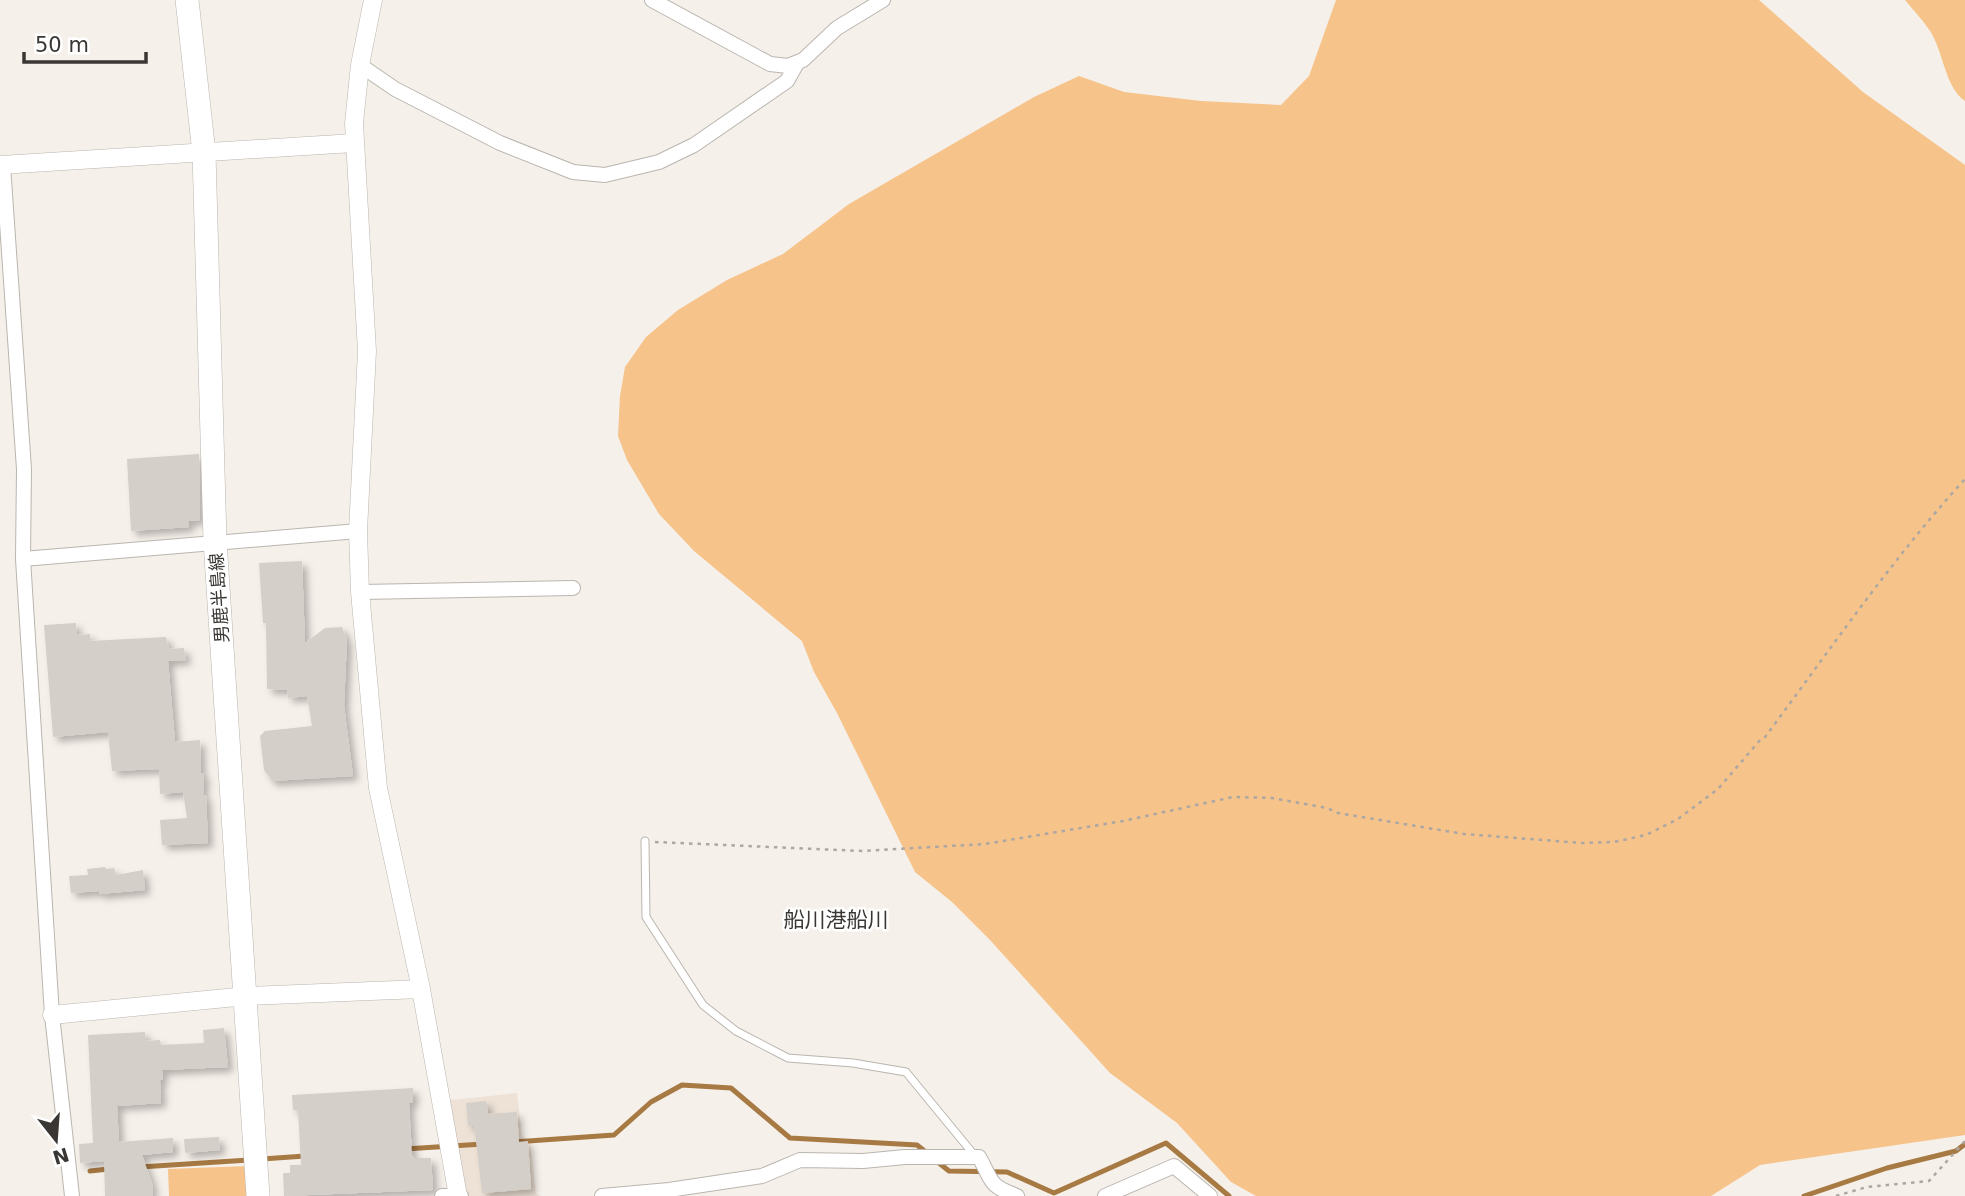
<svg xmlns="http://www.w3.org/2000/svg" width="1965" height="1196" viewBox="0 0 1965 1196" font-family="'DejaVu Sans','Noto Sans JP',sans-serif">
<defs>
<filter id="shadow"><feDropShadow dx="5" dy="5" stdDeviation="3.5" flood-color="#0004"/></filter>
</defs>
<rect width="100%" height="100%" fill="#f6f0ea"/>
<path fill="#eee2d6" d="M517,1093L522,1136L530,1141L536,1193L541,1196H442L457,1195L442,1101Z"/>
<path fill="#f6c38a" d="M1336,0H1759L1863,92L1965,165V1135L1760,1165L1711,1196H1256L1231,1182L1177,1123L1110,1073L990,940L952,902L915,872L837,713L814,672L802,641L694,551L659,514L627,460L618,436L620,396L625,367L646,337L678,310L727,280L783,254L849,204L1034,97L1079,76L1124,92L1201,101L1281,105L1309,76Z
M1905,0H1965V101C1945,88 1943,50 1930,31C1923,20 1913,10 1905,0Z
M247,1166L249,1196H169L168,1169Z"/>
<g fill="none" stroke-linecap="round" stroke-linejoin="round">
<path stroke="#a77943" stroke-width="5" d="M514,1142L614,1135L651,1102L682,1085L731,1088L790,1138L917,1145L927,1153
M405,1149L483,1144
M262,1159L305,1156
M934,1159L949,1171L1007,1172L1054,1193L1166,1143L1229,1196
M140,1167L249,1160
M90,1171L109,1169
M1804,1196L1887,1168L1956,1151L1965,1144"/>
</g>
<path fill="#d5cfc9" filter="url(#shadow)" d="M199,454L200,520L188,521L189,527L131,531L127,459Z
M302,561L305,643L325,628L342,627L347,641L344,705L353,776L272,781L264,770L260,736L265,731L312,726L307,696L288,698L287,690L267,689L266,623H263L259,563Z
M76,623L77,635L90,634V641L166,637L169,649L184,648L186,660L168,661L175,742L200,740L201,773H204L203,796L206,795L208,843L162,845L160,820L187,818L183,792L160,794L159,769L112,771L108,732L53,737L44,625Z
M105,867L106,869L114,868L116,875L143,870L145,890L99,894V891L71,893L69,876L88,875L87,869Z
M224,1028L228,1067L162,1070L163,1080H160L161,1103L117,1106L119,1142L173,1138V1152L142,1155L152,1183L153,1196H105L104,1161L80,1163L79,1144L93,1143L88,1035L145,1032L146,1041L160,1040L161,1045L204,1043L203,1030Z
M413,1088V1103H409L412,1155L414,1158H431L433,1190L284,1196L283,1173H290V1165H301L298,1110H293L292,1095Z
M486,1101L488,1114L517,1112L519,1142L528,1141L531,1189L482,1193L474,1125L468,1126L466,1103Z
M219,1137L220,1150L185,1153L184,1139Z"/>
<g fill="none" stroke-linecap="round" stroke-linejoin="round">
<g stroke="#bab5af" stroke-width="9">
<path id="service" d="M645,841L646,917L703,1005L736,1031L788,1058L853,1063L906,1072L975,1156"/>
</g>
<g stroke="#bab5af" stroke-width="16">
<path id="minor" d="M652,0L770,64L788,66L803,60L837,28L883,0
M360,65L395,89L500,143L573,172L605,175L659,162L694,145L787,81L797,63
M3,165L24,469L23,559L52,1015L72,1196
M23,559L358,531
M360,592L573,588
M442,1196H461
M602,1196L669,1190L762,1176L800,1160L863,1161L905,1157H979C993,1181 987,1185 1017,1196
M1105,1196L1174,1166L1210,1196"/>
</g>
<g stroke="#bab5af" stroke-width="19">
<path id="tertiary" d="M373,0L360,65L354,123L367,351L358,531L360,592L378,788L421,989L458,1196
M0,165L354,143
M52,1015L247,996L421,989"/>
</g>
<g stroke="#bab5af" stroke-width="24">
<path id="primary" d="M187,0L204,153L215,541L258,1196"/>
</g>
<path stroke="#aca7a2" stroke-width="2.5" stroke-dasharray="3.5 5" stroke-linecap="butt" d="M655,842L862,851L985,844L1123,821L1233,797L1272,798L1327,808L1338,813L1464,834L1582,843L1614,842L1646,835L1678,819L1718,789L1761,739L1765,737C1830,650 1892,559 1965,479
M1836,1196L1867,1187L1929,1181L1965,1141"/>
<use href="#service" stroke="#fff" stroke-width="7"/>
<use href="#minor" stroke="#fff" stroke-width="14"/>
<use href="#tertiary" stroke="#fff" stroke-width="18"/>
<use href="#primary" stroke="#fff" stroke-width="23"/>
</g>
<g text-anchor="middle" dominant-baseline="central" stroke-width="5" stroke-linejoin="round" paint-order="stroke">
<g font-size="18" fill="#393634" stroke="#fff">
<text transform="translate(219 598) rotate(-94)">男鹿半島線</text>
</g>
<g font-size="21" fill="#393634" stroke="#fff">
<text x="836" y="920">船川港船川</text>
</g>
</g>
<g transform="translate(56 1140) rotate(163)" stroke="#ffffff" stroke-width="5" paint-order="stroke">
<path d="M0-5L12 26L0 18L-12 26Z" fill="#393634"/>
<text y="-10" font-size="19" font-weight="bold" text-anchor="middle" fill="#393634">N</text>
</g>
<path d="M24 52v10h122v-10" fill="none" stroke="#393634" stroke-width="3.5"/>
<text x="35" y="52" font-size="21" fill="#393634" stroke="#ffffff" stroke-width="5" paint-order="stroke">50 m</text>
</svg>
